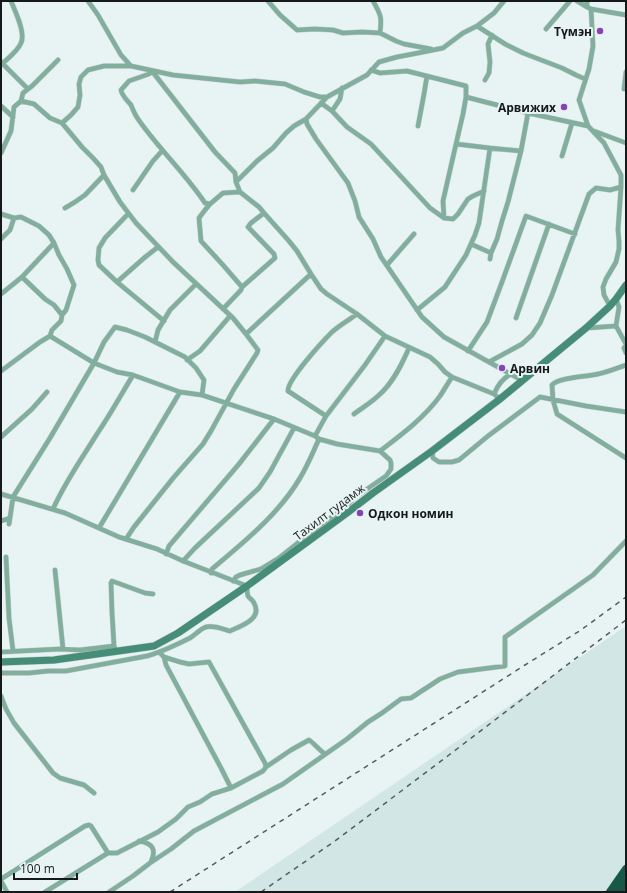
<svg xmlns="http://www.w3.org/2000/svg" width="627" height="893" viewBox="0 0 627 893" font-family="'Open Sans',sans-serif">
<rect width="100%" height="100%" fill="#e8f4f3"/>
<path fill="#d2e6e5" d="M626,626V892H235Z"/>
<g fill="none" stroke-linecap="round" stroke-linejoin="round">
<g stroke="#c6d1d0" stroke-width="5.5">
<path id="street" d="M88,1L98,15L121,55L131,66L173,75L240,82L255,81L285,84L304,92L320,97H327
M268,1L280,15L297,30L315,29L333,30L343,33L362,32L380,33L396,41L404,44L431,49
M373,1C381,15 382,17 380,33
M504,1L494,13L477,26L463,33L443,48L413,54L397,57L379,62L367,75L327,97L306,119L307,124L316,139L348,183L355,201L359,217L373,239L381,257L422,317L444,337L523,381
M577,1L587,7
M587,1V7L591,9L593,46L589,69L579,100L588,126L604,143L621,175V187L618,230L619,241V249L616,262L606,279L603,287L604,295L610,306
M591,9L626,15
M477,26L505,44L523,53L562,68L576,75L585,79
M546,29L570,1
M1,62L28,89
M2,64C8,58 18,51 21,43C26,33 15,11 11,1
M371,70L380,73L407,71L466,86V97L528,113L588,126
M485,80L489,73L490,62L488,44L492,35
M624,89L626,72
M466,97L463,114L456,144L490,148
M21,101L23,93L32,86L58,60
M321,103L332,111L347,127L371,144L430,208L444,218L453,219L458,214L468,199L473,196L484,191
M1,106L13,117
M332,111L340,99L342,88
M62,123L71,115L78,107L80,95L79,84L81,77L88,70L104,66H131
M418,126L424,94L427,76
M594,131L626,143
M1,153L11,131L14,107L21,101L34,104L50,118L62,123L82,147L93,158L101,167L104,175L120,202L136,223L173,262L233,318L246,334L258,350L257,353L234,389L211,431L203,444L174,477L134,527L126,539
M562,156L572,123
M236,182L257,161L273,148L286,133L294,126L306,119
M133,190L153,161L162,151
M240,192L223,193L210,204L205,203C185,173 158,148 138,119C135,115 133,110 131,105C127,100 122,96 121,90L129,81L149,74L152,71L215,152L235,173L236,182L240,192L259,207L264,213L289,241L297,251L311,274L321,289L327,294L357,314L385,336L430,357L438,364L445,372L452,377L494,394L500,399
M210,204L205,210L199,218L201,241L223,265L242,287L241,290L223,309
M65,208L75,202L85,195L104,175
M1,214L14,218L10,230L1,239
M14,218L21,217L39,226L49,235L54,243L22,277
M444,218L443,201L456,144
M54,243L59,255L67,269L74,285L66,310L62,315
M471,244L491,253
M158,247L144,258L117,282L164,321
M490,259L491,253L497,239L502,221L508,202L521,151L528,113
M387,265L414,234
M117,282L99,265L98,260L99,248L105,238L128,214
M242,287L275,258L274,254L248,227L251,223L264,213
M1,294L22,277L45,299L54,305L62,315L61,321L52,330L50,336
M616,299L619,307L616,326L626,344
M417,310L445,287L466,255L475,235L479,223L490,148L521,151
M516,318L549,224
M587,328L616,326
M246,334L311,274
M155,342L158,330L170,310L196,284
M626,345L624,348L626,353
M468,351L487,322L502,282L526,216L575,234
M187,360L200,351L230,316
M489,362L522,344L532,335L540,323L552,295L589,194L596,188L610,190L621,187
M626,365C617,368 608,372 598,374C587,377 559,377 552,385L553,400L557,414L626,458
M1,371L40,342L50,336L94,363L117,372L133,375L180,392L202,395L274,419L315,436L319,439L337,444L380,451L390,460L391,463V469L386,476L354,498L345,508L323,523L279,558L261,569L240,575L236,577L233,581
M494,394C498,385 502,379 511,374
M354,414C362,408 372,402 379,395C393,383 402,364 409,348
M326,416L288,391C287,380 323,341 332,332C340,325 349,320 357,314
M315,436L326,416L365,365L385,336
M1,437L32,409L47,392
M380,451C401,435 424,418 440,396C444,390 448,383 452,377
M432,451L433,458L439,462H452L459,460L488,436L540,397L586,406L626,412
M1,494L65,513L119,537L157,549L183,561L247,586C247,589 247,593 248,596C250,599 253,600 254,603C263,619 241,626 230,631C223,629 213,625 206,627C200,629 195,635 190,638C176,645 162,652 147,656L66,671H48L29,673H1
M53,509C65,482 82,458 97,434C110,415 121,395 133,375
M1,521L10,518L13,497L50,438L94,363L104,342L115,327L127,330L145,337L185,357L196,368L204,380L202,395
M9,524L10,518
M99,528L180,392
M166,554L169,546L239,464L274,419
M6,557L9,618L13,651
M183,561L195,548L259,488L270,472L294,428
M55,570L63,649
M211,573L212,569C244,542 279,514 300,478C308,465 313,452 319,439
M114,646L112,612L111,583L112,581L145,593L153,594
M1,652L60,649L80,650L114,646L116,651
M164,657L180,662L189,664L209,662L265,763L266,767L263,771L231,788
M1,696L6,709L14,723L53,773L60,778L84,785L94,793
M266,767L291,750L309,740C315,744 319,750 325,754
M139,841C152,843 157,849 151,862
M1,879L85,826L89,825L91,826L108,853
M1,881L7,892
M45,892L108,853H117L158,832L176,819L188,807L200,802L212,794L231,788L221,768L166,665L164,657L160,653
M109,892L133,876L150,863L171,849L194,831L283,784L347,739L368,722L382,713L401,699L411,698L440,679L458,672L505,666V637L593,575L626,541"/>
</g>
<g stroke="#c6d1d0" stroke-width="8">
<path id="secondary" d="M1,662L54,660L154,646L178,633L247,586L347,513L373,493L432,451L500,399L586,328L610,306L616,299L626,285"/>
</g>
<g stroke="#c6d1d0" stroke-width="9">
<path id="highway" d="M610,892L626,869
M619,892L626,882"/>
</g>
<use href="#street" stroke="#81ae9d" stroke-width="4.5"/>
<use href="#secondary" stroke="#458d76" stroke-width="7"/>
<use href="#highway" stroke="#185846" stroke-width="8"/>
<path stroke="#565c5c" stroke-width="1.5" stroke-dasharray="5 5" stroke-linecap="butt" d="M170,892L525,665L581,630L626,597
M261,892L335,841L449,755L626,620"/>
</g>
<g fill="#8742b5" stroke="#e8f4f3" stroke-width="1.5">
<circle cx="600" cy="31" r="4"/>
<circle cx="564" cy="107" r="4"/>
<circle cx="502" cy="368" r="4"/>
<circle cx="360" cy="513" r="4"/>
</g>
<g text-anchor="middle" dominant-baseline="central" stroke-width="4" stroke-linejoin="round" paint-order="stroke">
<g font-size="12" font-weight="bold" fill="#151919" stroke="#e8f4f3" text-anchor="end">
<text x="592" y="31">Түмэн</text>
<text x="556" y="107">Арвижих</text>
<text x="510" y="368" text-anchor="start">Арвин</text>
<text x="368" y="513" text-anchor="start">Одкон номин</text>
</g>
<g font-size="12" fill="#151919" stroke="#e8f4f3">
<text transform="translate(329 512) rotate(-37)">Тахилт гудамж</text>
</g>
</g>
<rect width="627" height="893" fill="none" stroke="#151919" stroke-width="4"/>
<path d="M14 873v6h63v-6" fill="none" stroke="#151919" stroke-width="2"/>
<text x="20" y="873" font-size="12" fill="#151919" stroke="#e8f4f3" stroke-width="3" paint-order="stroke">100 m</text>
</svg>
